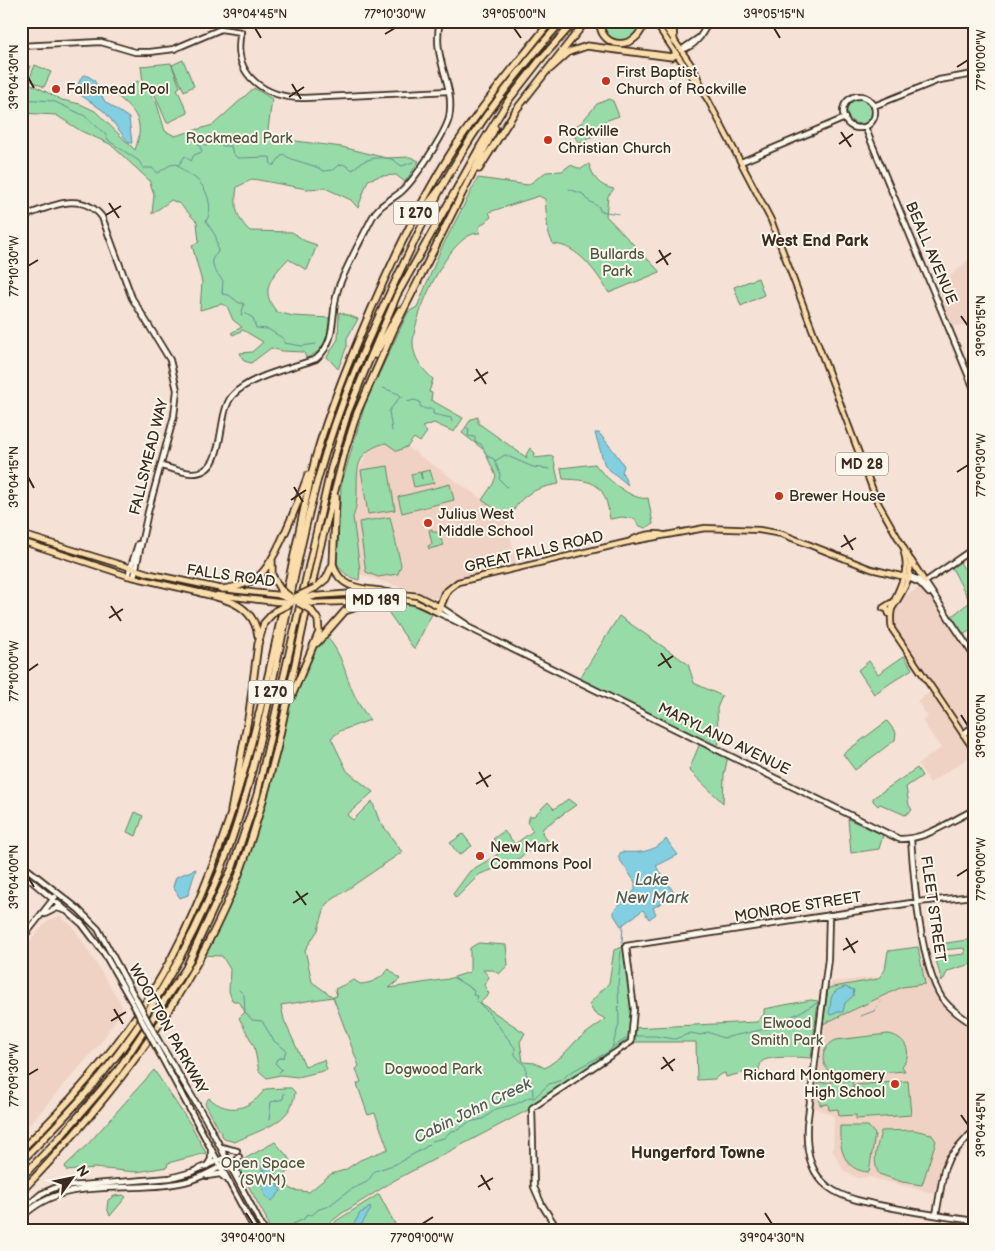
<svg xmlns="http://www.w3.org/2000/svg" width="995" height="1251" viewBox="0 0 995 1251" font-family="'Balsamiq Sans',sans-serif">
<rect width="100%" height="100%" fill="#f5e1d5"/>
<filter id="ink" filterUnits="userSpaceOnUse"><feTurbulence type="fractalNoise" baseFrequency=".02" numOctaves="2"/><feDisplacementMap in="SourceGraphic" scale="10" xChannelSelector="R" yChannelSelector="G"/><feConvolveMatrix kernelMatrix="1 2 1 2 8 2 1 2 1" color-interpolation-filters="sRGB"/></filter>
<g filter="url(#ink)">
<path fill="#f0d2c4" d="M974,255V325L953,326L937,288Z
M393,437L506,516L517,568L454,584L442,600L355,573L350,494L363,460L374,443Z
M922,586L937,601L974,656V726L963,734L974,754L930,783L918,764L941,748L922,721L928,717L917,701L932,691L890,622L896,602Z
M60,916L74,928L122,1005V1011L99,1045L21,1134V950L49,920Z
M924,965L935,993L956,1017L974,1029V1123L948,1154L942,1166L937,1194L869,1177L858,1178L844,1171L833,1151L834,1116L813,1107L831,982L894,975Z
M943,1222L974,1227V1230H939L940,1224Z"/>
<path fill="#97dba8" stroke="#698263" d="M603,21H643C639,38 621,47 607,34Z
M183,60L194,86L184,91L172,65Z
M171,63L180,87L177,89L188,113L167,123L154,93L143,83L141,66Z
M35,65L51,72L44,87L29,80Z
M21,66H31L25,81L62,100L80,104L95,111L135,150C145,122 137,112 116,95L120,90L138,81L156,101L165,131L175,136L213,125L254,88L272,99L268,130L272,138L342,147L386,158L410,157L419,161L405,182L396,175L380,176L368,180L358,208L351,200L325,188L307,189L253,179L237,187C234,206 236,218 250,231L292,232L305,241L317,245L307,270L288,259C272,276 258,290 277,312L293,316L329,318C330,337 325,351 306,358L304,352L282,351L271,348L251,363L244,361L240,353L252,352L263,342L243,330L233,335L231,333L242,327L233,320L227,306L221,304L200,310L202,282L192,245L199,242L197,222L180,204L171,200L152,214L154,194L149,180L110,144L81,131L56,115L21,113Z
M847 111a13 13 0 1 1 26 0a13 13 0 1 1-26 0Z
M609,99L613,101L619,116L605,121L608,130L581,141L584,151L570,129L581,123L597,104Z
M589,164C594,179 599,186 614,189L608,196L606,216L660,272L609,293C597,273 578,245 553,244L548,232L545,199L539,196L489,212L491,217L479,227L480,233C449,231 413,318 413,343C413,358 423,370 433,379L429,392L432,393L431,400L463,418L454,432L434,423L422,427L427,432L420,442L414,438L407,447L397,451L386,443C342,454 365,488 353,517L360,570L359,580C347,577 343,573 337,563L341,486L365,404L408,312L417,307L441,249L478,178L528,185L546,172L562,171L570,165L581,169Z
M758,278L764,295L741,306L734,287Z
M339,312L358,319L347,338V346L338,369L327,357L338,339Z
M478,417V423L527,458L526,455L530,448L535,453L534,458L553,456L559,484C534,488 519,495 510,519L482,500L493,484L496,476L484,450L462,433L471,419Z
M595,464C603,476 633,502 648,498L653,524L645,528L638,525L635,519L622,517L610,519C605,485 597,480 563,479L561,468Z
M388,466L395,510L368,514L361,470Z
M430,470L434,483L414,487L411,474L420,472L422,479L421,472Z
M450,484L454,500L402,513L398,497Z
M390,517L401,565L398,574L378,577L366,572L359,522Z
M432,529L433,532H437L444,545L429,549L428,546L432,544L429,530Z
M959,561L974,584V628L963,635L952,616L970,602L952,568Z
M404,601L432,614L414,649L384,606Z
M619,616L688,664L694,683L722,696L717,708L719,751L728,756L724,775L723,803L689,770L700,743L578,681Z
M324,634C345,655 344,677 357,700C360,707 365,713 370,720L340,731L331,738L347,771L373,792L347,815L353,820L372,801L379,820L402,852L326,904L318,930L305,950L312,982L333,997L337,996L335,989L354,980L360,984C373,983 380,979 389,969L400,979L389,988L448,979L470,972V948L478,943L506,945L508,965L499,974L493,970H483L489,977L484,985L489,994L480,1003L525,1033L520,1042L523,1062L535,1063L545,1068L562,1056L577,1040L606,1019L594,1013L589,1004L609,983L614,950L626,946L632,987V1028L757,1022L764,1014V1009L811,1000L818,1001L811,1058C799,1057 775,1056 764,1060C759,1063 759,1070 758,1075L749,1077L746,1072L726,1077L725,1073L719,1075L715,1079L697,1080L696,1042H631L532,1108L395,1180L341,1214L331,1222L327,1230H270L266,1218L238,1167L239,1162L275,1142L288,1157L293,1167L282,1177L292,1190L309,1192L331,1174L345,1170L360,1160L388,1149L375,1113L368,1115L357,1084L361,1082L356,1069L359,1066L333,997L281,1005L284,1020L305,1066L324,1060L327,1070L298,1077L280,1075L267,1078L259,1071L254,1046L239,1018L245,1012L240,1003L232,1000L229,991L230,969L222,956L201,955C214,927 230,898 241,869C267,797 276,694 324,634Z
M904,656L912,669L874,694L858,670L869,661L878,674Z
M887,721L896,733L895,740L855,770L843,754Z
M917,768L922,776L906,787L909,805L912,810L905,815L880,804L878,806L873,801V798Z
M568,799L576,805L543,828L542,833L548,841V844L539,843L514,862L480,874L456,898L453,894L470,871L497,855L500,848L493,839L504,831L515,844L533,831L527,822L530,816H534L548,802L554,809Z
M135,812L143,816L136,836L127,832Z
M848,819L883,835L879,849L851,853Z
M463,834L472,846L459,855L450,843Z
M973,939L974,963L948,971L942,982L935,957L965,954L964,948L942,950L934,945Z
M918,947L925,984L902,987L823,1024L828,988L878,979L885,970L888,951Z
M888,1034C905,1036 914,1053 902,1066L905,1071L829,1077V1074L831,1073C818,1063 822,1046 836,1040Z
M154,1070L191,1125L206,1153L168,1163L167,1167L137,1172L94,1168L67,1171L65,1166L88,1144Z
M852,1080L854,1092V1085L908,1081L911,1115L856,1119V1115L839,1116L838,1109L829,1110L828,1104L820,1105L818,1083Z
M285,1088H291L295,1092C292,1124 260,1129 235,1142L224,1139L205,1103L209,1098C229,1116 251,1109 265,1089Z
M840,1126H868L875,1134L869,1172C843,1171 839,1147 840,1126Z
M914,1130L931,1134L936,1141L922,1185L902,1182L879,1174C871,1161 878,1145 881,1131Z
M379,1194L398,1230H329L336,1221Z
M123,1195L126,1197L110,1216L107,1208L108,1200L114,1196Z"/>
<path fill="#82cfe2" stroke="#668d94" d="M86,75L94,80L105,102L129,118L132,143H129L105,112L75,91L82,76Z
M595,433H599C607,443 617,454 624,466L622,472L628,485L605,466Z
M666,839L678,855L656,866L675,894L653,908L656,914L649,919L643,910L621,926L614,915V910L635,890V882L618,857L621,852C639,853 653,853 666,839Z
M196,869L188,895L180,898L173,887L176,877Z
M845,987L854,990L853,996L845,1003L843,1012H838L831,1015L829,1014C832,999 828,992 845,987Z
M277,1162L278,1168L274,1177L281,1191L272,1201L265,1196L260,1179L261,1172Z
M370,1206L371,1209L361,1225V1230H342L344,1226L354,1224L360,1213L367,1210Z"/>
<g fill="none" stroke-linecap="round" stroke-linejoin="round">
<path stroke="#668d94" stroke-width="1" d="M21,99L53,101L85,116L105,134L109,141L139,161L143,168H152L158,173L170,165L177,164C182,170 186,172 192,176C206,184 215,208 206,221L216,237L218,252L212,259L214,269L223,281L222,294L229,295L239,303H243L244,305L241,315L246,314L253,318L256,328L268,329L284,339V343L302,346L316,344
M178,166L185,156L191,161L194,155L202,152L198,142L204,143L206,146L214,139L223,146H231L233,154L238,158L270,157L271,165H274L283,154C294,163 311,162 323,171L333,170L337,166L343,164L353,170C359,160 380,155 391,159C396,160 397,164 402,166L413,162
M569,189L583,194L586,199L599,207L600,211L619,214
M383,388L399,394L407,402L414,400L420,402V406L425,409H433V414L451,418L452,422
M467,428L469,429L468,436L475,437V442L481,444L487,456L494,459L500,474L499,479L507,487
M392,431L389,411L400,397
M495,461L505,455L533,467L550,469
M622,943L623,924
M454,978L474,990L473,995L477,996L476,1000L488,1012L515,1048V1055L526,1067V1074L532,1083L533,1096
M239,990L244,995L245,1012L252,1020L262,1021L274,1041L286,1050L284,1057L277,1059L275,1063L282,1070L279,1072
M861,1016L874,1011L881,1001
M635,1036H655L675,1039L691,1033L701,1035L708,1032L723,1038L770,1028L819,1002
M613,1047L627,1038
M269,1120L271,1102L283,1099L284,1093
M260,1164L263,1171
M291,1230L293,1224L304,1219L307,1214L312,1215L319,1209L327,1207L350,1190L367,1182L375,1171L396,1164L426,1147L432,1141L444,1138L451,1131L458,1130L469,1122L483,1119L496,1109L516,1104L530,1097L534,1098L549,1084L562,1080L569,1073L608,1052L612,1048L619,1024L618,984L621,951"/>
<g stroke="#3b2a1e" stroke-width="8">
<path id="secondary" d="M21,46L101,42L135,52H150L174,49L221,29L241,32C231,75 265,98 304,98L449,91
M681,50C696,46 702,35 709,21
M681,50L700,37
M843 112a16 16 0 1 1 32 0a16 16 0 1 1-32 0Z
M874,106L939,80L974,74
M865,127L974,389
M741,162L845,118
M21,217C49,208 80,189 102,217L132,298L170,360L177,390L174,416L148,512L134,577
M161,466C170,468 181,472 191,473C228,475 215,417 232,396C249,376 292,368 316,359C339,340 329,312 339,286C348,263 361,240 372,218C379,204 392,200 402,191C415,179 445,134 449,118C456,83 431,60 440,21
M128,576L138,544
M909,578L912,577L925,582L974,656
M909,578L920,583L929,593
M925,582L974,548
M442,608L466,624
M437,612L899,839C926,840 950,821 974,810
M963,734L974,726
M911,839C914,880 920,965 942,998C950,1009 962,1017 974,1025
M21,864L78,909L98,929L136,999
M21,872L82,924L104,953L133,1004
M45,914L57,908L67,911
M829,915L828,959L807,1125C804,1190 838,1198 894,1208C920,1213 947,1217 974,1221
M21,940L55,897
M158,1040L205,1118L264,1230
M155,1045L255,1230
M221,1147L237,1151
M207,1166L211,1159V1148
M238,1175L235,1164L239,1157
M207,1176L220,1174L225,1178
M21,1211L41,1194L57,1187L170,1178L192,1172L226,1157
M936,1215L944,1170L949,1158L974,1130
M21,1218C64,1174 125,1194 179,1183C197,1180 213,1171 229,1162
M558,1230L542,1205L534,1187L532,1108L631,1042L634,1009L626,946L918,902L974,896"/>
</g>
<g stroke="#3b2a1e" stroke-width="8">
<path id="primary" d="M654,21L708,100L771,220L877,501L910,559C913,579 900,596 890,612
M661,21L694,69L705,94
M21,534L151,574L223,589L279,595
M21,541L128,576L202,593
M629,542C636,536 654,532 663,535
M904,553C913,581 885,597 892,629L974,750
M911,560L925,582
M379,591L418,596L442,608
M217,595L277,602
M314,596L371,592
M312,603L403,600L415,602L437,612
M440,609L448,590
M437,612L444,593L458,582L628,542L705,528L759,530L782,534L871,569L909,578
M889,614L887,609L883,608L891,603
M970,812L974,813"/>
</g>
<g stroke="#3b2a1e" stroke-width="9">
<path id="highway" d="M600,21C599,50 639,52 644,21
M674,41L673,29L676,21
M550,69L569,52L587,46L672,57L676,54
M479,169L516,110L586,21
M417,218L442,186
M375,355L400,310
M336,497L333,564C339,588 360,589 381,591
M272,561V575L280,589
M315,588L326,579L333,564
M223,589C236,587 250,584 259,576C276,561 300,497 308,475
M201,593C227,599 254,605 258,636
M317,643L345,611L377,600
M291,698L319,632L318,620L311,610
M277,748L320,548L345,451L357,413L395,327L495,128
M231,811L249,713L258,644L264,623L275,611
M21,1150C80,1093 134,1030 172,957C253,802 276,627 315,459C330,407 350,359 371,310C395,254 421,200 454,148C483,104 518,62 551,21
M21,1162C43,1139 66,1116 87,1092C143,1028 189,950 220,872C265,755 280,630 310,509C329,430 358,359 393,286C414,242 435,196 461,154C490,106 525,63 562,21
M21,1178L63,1134L118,1070L186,968L233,866L257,795L331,468L348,412L368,363L397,295L481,145L508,101L540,60L575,21
M21,1192C112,1097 194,993 241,869C256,828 267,787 278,745"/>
</g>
<use href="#secondary" stroke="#fbf7ec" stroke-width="4.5"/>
<use href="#primary" stroke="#fbddab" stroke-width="4.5"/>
<use href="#highway" stroke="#fbddab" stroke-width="5.5"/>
<g stroke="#3b2a1e" stroke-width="8" stroke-linecap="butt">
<path id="secondary-bridge" d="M136,999L158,1040
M133,1004L155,1045"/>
</g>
<g stroke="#3b2a1e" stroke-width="8" stroke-linecap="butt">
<path id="primary-bridge" d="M277,602L291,603"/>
</g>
<g stroke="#3b2a1e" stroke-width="9" stroke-linecap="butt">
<path id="highway-bridge" d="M280,589L290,597
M279,595L295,601
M296,597L315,588
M299,600L314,596
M301,600L312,603
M299,603L311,610
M275,611L291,603"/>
</g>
<use href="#secondary-bridge" stroke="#fbf7ec" stroke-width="4.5"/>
<use href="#primary-bridge" stroke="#fbddab" stroke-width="4.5"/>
<use href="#highway-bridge" stroke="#fbddab" stroke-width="5.5"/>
</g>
</g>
<path fill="none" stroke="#3b2a1e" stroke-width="2" d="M255,28L261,38M514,28L521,38M774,28L780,38M385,34L395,28M957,67L968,60M28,77L34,88M292,84L301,99M289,97L304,87M841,132L851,147M839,144L853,134M109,203L119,218M106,215L121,206M659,250L668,265M656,263L671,253M28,266L38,260M961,316L968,326M476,369L486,384M474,381L488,372M957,472L968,465M28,477L34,488M294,487L303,502M291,500L306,490M844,535L853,550M841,547L856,538M111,606L121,621M109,618L123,609M661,653L671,668M658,666L673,656M28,671L38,664M961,715L968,726M479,772L488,787M476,784L491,775M957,876L968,869M28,877L34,887M296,891L306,905M293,903L308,893M846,938L855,953M843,950L858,941M114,1009L123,1024M111,1021L126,1012M663,1057L673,1071M661,1069L675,1059M28,1075L38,1069M961,1115L968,1125M481,1175L490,1190M478,1187L493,1178M246,1213L253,1224M765,1213L772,1224M422,1224L433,1217"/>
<g fill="#c8321e" stroke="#fbf7ec" stroke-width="2">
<circle cx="606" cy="81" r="5"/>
<circle cx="56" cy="89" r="5"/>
<circle cx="548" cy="140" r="5"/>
<circle cx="779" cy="496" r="5"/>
<circle cx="428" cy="523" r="5"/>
<circle cx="480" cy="856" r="5"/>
<circle cx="895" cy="1084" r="5"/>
</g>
<g text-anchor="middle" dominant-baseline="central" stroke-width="4" stroke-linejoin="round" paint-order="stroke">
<g fill="#fbf7ec" stroke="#75685c" stroke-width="1">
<rect x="393.5" y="201.5" width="45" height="23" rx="4"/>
<rect x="836" y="452.5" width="52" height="23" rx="4"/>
<rect x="346" y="588.5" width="60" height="23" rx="4"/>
<rect x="248.5" y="680.5" width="45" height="23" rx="4"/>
</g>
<g font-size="14" font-weight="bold" fill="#3b2a1e">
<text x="416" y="213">I 270</text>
<text x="862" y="464">MD 28</text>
<text x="376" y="600">MD 189</text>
<text x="271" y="692">I 270</text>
</g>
<g font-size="15" fill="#3b2a1e" stroke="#fbf7ec" text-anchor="start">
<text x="616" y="72">First Baptist<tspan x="616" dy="17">Church of Rockville</tspan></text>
<text x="66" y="89">Fallsmead Pool</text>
<text x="558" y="131">Rockville<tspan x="558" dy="17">Christian Church</tspan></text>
<text x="789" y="496">Brewer House</text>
<text x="438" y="514">Julius West<tspan x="438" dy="17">Middle School</tspan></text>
<text x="490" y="847">New Mark<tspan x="490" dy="17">Commons Pool</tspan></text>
<text x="885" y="1075" text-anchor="end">Richard Montgomery<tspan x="885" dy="17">High School</tspan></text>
</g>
<g font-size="15" fill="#525640" stroke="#fbf7ec">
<text x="239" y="138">Rockmead Park</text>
<text x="617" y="254">Bullards<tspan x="617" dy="17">Park</tspan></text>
<text x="787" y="1023">Elwood<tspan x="787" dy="17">Smith Park</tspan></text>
<text x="433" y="1069">Dogwood Park</text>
<text x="263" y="1163">Open Space<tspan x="263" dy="17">(SWM)</tspan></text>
</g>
<g font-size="15" fill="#3b2a1e" stroke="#fbf7ec">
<text transform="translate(931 253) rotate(67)">BEALL AVENUE</text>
<text transform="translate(149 457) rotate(-76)">FALLSMEAD WAY</text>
<text transform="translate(534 552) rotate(-13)">GREAT FALLS ROAD</text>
<text transform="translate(231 576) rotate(8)">FALLS ROAD</text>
<text transform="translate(724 739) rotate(26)">MARYLAND AVENUE</text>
<text transform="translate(798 907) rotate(-9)">MONROE STREET</text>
<text transform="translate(933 909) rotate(82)">FLEET STREET</text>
<text transform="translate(168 1029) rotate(61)">WOOTTON PARKWAY</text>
</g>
<g font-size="16" font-weight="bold" fill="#3b2a1e" stroke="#fbf7ec">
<text x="815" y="241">West End Park</text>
<text x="698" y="1153">Hungerford Towne</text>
</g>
<g font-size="16" font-style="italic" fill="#505c59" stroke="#fbf7ec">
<text x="652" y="880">Lake<tspan x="652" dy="18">New Mark</tspan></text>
<text transform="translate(473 1111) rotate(-26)">Cabin John Creek</text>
</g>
</g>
<rect width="995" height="1251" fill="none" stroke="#fbf7ec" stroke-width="55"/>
<g transform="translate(72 1178) rotate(57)" stroke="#fbf7ec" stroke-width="4" paint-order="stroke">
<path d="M0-4L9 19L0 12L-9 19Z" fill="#3b2a1e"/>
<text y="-8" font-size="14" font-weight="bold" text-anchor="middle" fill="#3b2a1e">N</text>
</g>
<rect x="28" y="28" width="940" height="1196" fill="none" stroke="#3b2a1e" stroke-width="2"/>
<g font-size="12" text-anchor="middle" fill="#3b2a1e">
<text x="255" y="18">39°04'45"N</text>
<text x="395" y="18">77°10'30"W</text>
<text x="514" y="18">39°05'00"N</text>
<text x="774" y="18">39°05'15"N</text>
<text transform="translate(981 60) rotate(-90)" y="4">77°10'00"W</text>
<text transform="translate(14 77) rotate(-90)" y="4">39°04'30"N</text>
<text transform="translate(14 266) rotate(-90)" y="4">77°10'30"W</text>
<text transform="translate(981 326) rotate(-90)" y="4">39°05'15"N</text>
<text transform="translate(981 465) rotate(-90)" y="4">77°09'30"W</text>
<text transform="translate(14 477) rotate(-90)" y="4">39°04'15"N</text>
<text transform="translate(14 671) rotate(-90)" y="4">77°10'00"W</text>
<text transform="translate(981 726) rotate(-90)" y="4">39°05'00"N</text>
<text transform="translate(981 869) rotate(-90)" y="4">77°09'00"W</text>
<text transform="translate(14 877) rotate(-90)" y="4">39°04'00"N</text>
<text transform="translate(14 1075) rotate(-90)" y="4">77°09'30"W</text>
<text transform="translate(981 1125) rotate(-90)" y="4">39°04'45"N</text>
<text x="253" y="1242">39°04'00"N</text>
<text x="422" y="1242">77°09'00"W</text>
<text x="772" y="1242">39°04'30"N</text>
</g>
</svg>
